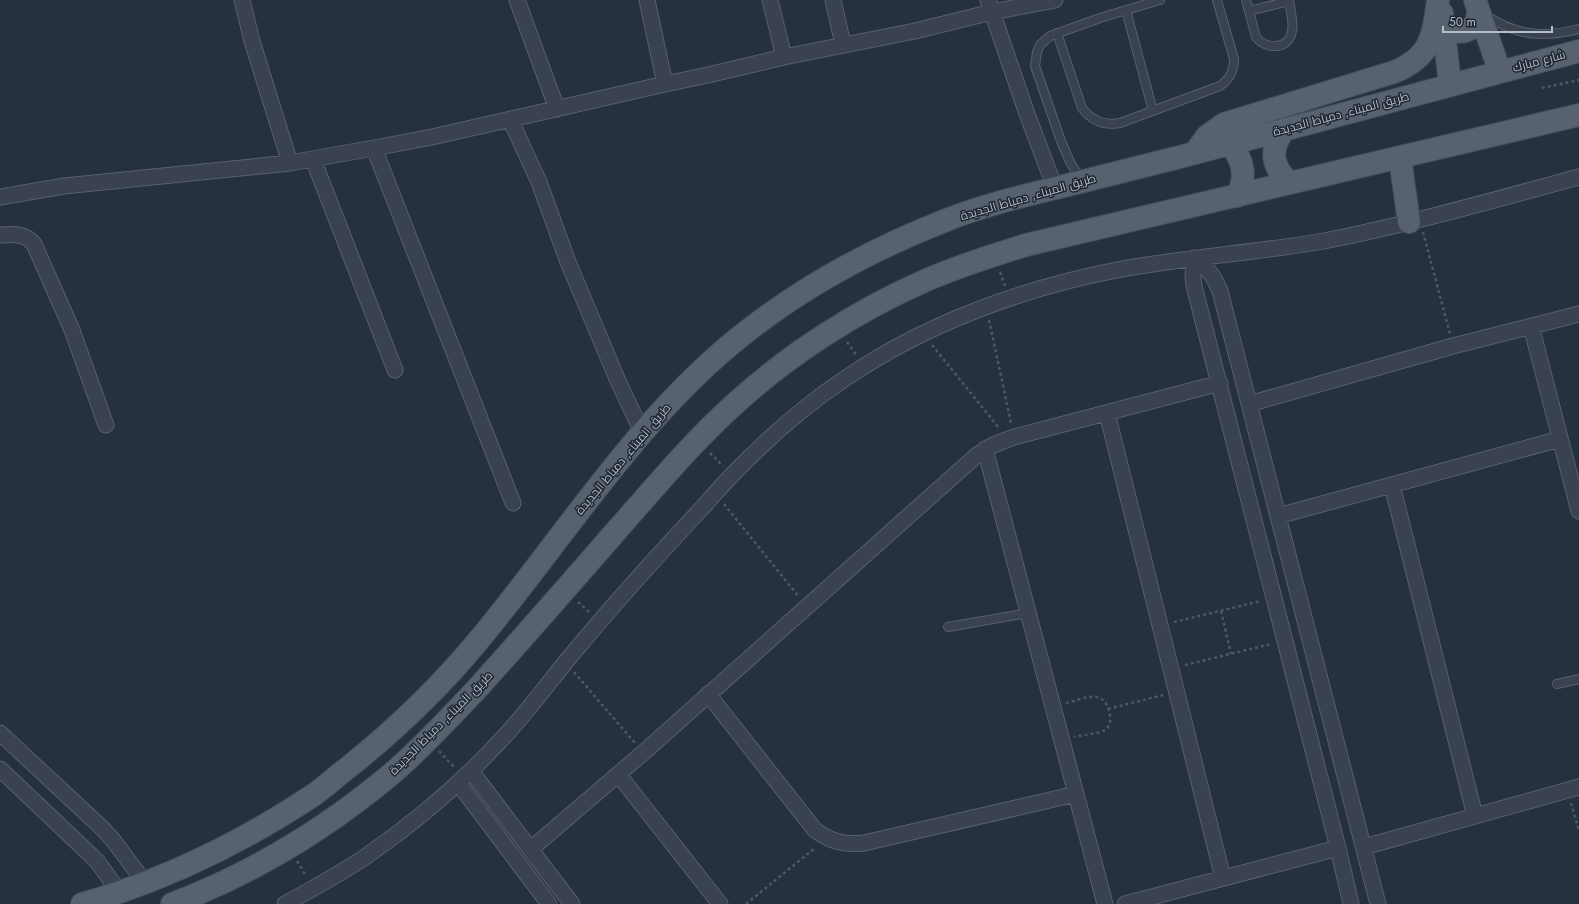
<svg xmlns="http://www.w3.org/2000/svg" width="1579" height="904" viewBox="0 0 1579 904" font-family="Jost,Cairo,sans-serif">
<rect width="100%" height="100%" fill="#25313e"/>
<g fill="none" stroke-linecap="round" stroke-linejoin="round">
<g stroke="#57606c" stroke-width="10">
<path id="lane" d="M1246,0L1256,37C1266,50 1289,50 1292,31C1294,22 1290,10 1289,0
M1126,10L1153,111
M1249,11L1289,1
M1485,15C1517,36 1542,38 1579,29
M1057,33L1082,108C1092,121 1104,126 1120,123L1220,86C1230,79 1234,71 1234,59L1217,0
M1081,180L1070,162L1061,141L1035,66L1037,52L1040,45L1050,36L1103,17L1160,0
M948,627L1028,613
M1557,684L1579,679"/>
</g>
<g stroke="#57606c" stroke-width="17">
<path id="street" d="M242,0L252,41L290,163
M517,0L557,109
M647,0L665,84
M770,0L784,57
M833,0L843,44
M988,0L1027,114L1055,188
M510,119L539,182L568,262L618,381L642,432
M374,148L513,503
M313,159L395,370
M0,197L64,186L290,163L374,148L432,137L665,84L708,75L784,57L915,31L992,12L1055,0
M0,235C14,234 25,233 34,244L72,330L106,425
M1531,326L1579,511
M1249,404L1453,346L1579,314
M1107,413L1223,878
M985,449L1105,904
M1392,485L1475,816
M1278,516L1560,439
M708,694L815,830C831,842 845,845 864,843L1076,794
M0,733L102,828L113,840L145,883
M0,769L97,861L120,893
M471,771L572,904
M618,774L720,904
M458,783L549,904
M1364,847L1579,787
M531,849L643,753L977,455L993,445L1014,437L1220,383
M285,904C312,889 340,874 365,857C413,824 461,783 500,741C525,715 546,686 569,658C612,606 657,556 703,507C713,496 723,484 734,473C768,438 805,405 846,378C925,324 1023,288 1117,270C1185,257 1255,253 1324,241C1410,224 1494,200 1579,177
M1125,904L1338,848
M1351,904L1338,848L1194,286L1193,277L1194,258C1207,267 1214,276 1220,291L1378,904"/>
</g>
<g stroke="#454e5a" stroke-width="24">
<path id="primary" d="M1475,0L1500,72
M1442,13L1450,85
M1444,23C1457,39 1478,32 1478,11
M1285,129C1269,148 1271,167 1290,183
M1229,144C1244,159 1247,177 1237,196
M1195,153L1207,136L1224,124L1394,72C1431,57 1433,37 1438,0
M1400,158L1409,222
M82,904C165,880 243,842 315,794C327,785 338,775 350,766C396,729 440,687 478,641C564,538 639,415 746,332C807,284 877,247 949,219C985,205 1023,196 1060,187C1107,175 1153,164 1199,152C1326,119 1453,85 1579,51
M172,904C251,874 324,830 389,776C420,750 447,720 475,691C523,638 570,584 617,530C656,486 694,440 738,401C791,353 857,311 922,282C956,267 991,256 1026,245L1579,115"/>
</g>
<path stroke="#475c5e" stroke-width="2.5" stroke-dasharray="3 3" stroke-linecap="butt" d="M1542,88L1579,80
M1423,232L1450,334
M1000,272L1005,286
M989,320L1011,423
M847,342L857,356
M932,345L999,428
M710,453L723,466
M724,504L799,597
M578,602L589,612
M1221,611L1231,654
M1174,622L1261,601
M1185,665L1271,644
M574,672L635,743
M1066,703C1075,701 1091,694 1100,698C1109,702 1115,724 1105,730C1098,734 1082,735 1074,737
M1108,709L1163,695
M439,751L454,767
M1571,803L1579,831
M297,861L306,876
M746,904L815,848"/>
<use href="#lane" stroke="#39424e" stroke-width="8"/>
<use href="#street" stroke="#39424e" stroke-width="15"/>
<use href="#primary" stroke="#57626e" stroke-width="22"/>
</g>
<g text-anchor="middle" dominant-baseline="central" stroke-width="3" stroke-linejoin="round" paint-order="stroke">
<g font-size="12" fill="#b5bdc9" stroke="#1e2733">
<text transform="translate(1539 61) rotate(-15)">شارع مبارك</text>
<text transform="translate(1341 114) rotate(-15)">طريق الميناء, دمياط الجديدة</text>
<text transform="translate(1028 197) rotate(-16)">طريق الميناء, دمياط الجديدة</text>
<text transform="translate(623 459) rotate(-50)">طريق الميناء, دمياط الجديدة</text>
<text transform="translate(441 723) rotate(-45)">طريق الميناء, دمياط الجديدة</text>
</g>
</g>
<path d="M1443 26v6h109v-6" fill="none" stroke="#b5bdc9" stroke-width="2"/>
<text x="1449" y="26" font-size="12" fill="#b5bdc9" stroke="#1e2733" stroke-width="3" paint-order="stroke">50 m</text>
</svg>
